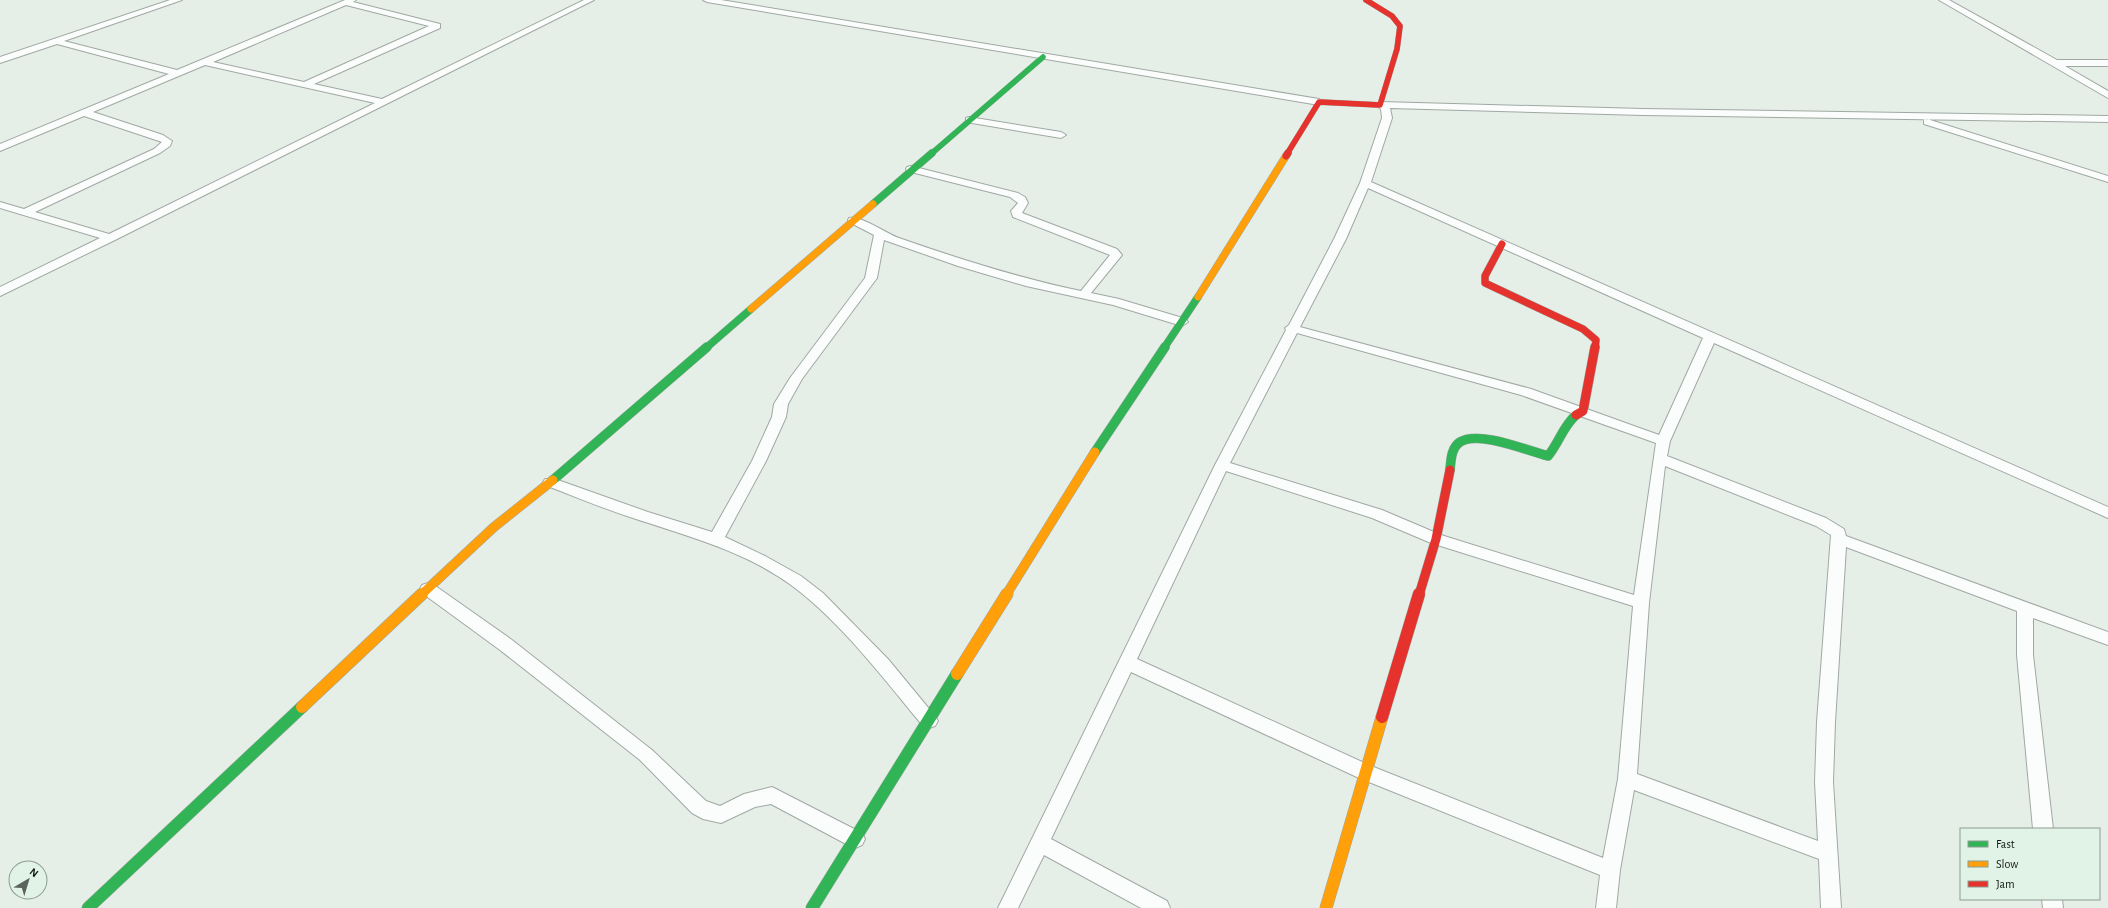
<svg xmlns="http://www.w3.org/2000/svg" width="2108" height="908" viewBox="0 0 2108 908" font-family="'Alegreya Sans',sans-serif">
<rect width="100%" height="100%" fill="#e5efe8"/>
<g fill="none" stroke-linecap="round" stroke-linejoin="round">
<g stroke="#a0a8a3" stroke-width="2">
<path id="street" d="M170,0H182L64,41L177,70L345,0H356L353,2L440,24V28L314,84L382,99L584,0H594L115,240L0,296V287L100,238L0,208V202L24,209L154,149L162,142L84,116L0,151V144L169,74L57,44L0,63V57ZM346,5L429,26L304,82L213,62ZM205,65L375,103L109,234L35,212L160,153L170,146L172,141L163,135L93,112Z
M703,0H721L1319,99L1324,102L1319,105L707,2Z
M1939,0H1949L2057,60H2108V66H2065L2108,91V98Z
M1380,102L1643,109L2108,116V122L1643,115L1390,108L1392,118L1371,182L2108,507V518L1714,343L1670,441L1667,456L1826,518L1844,529L1846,536L2108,632V645L2033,618V655L2053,829H2033L2017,655V611L1846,547L1835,722L1833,782L1841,908H1821L1819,859L1634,790L1620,870L1616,908H1596L1600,875L1359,778L1131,672L1051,839L1167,901L1170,908H1141L1044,855L1018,908H998L1215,465L1286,330L1285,328L1289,325L1334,239L1360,183L1382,118L1381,109L1375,105ZM1368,188L1703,338L1659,435L1531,389L1300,327L1346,239ZM1297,333L1521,395L1656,443L1634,595L1441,535L1382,510L1230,463ZM1665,466L1816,526L1831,535L1817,722L1815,782L1818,841L1637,774L1649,603ZM1226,471L1372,518L1431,543L1633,606L1618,779L1603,858L1371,766L1137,659Z
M969,117L1061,132L1066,135L1061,138L966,122V118Z
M1927,119L2108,176V182L1924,124V120Z
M911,166L1018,193L1025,197L1028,203L1022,213L1117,249L1122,255L1091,293L1119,299L1186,319L1188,322L1182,326L1113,305L1026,286L958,266L884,240L877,278L802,379L788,404L786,417L766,461L725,537L765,556L801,576L823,593L888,659L935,716L938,721L935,726L929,728L923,726C884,679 840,621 791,585C746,552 691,537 639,520C607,510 576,497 545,485L543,482L545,479H555L648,512L712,532L752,461L772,417L774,404L790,378L865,278L874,235L849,222L848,220L849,218C861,215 887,234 899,238C959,259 1019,278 1081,291L1110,255L1013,217L1011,211L1018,203L1010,197L907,171L906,169L907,167Z
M428,583L434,585L512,640L652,750L706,801L720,806L744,794L772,787L862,833L865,839L862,845L855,848L848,845L771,804L755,807L721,823L703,819L692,813L640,760L500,650L422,593L420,589L422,585Z
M2042,899H2062L2063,908H2043Z"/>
</g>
<g stroke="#a0a8a3" stroke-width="6">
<path id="fast-far3" d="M931,154L1043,57"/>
</g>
<g stroke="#a0a8a3" stroke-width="8">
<path id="fast-far2" d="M873,204L932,153
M706,348L751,309
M1164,348L1198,297"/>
</g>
<g stroke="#a0a8a3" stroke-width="10">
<path id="fast-far1" d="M1095,452L1165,347
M1450,470C1451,460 1451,448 1460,442C1479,430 1528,451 1548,456C1559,443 1563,426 1576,415
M553,480L707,347"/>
</g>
<g stroke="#a0a8a3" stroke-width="13">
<path id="fast" d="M88,908L302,707
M812,908L957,674"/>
</g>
<g stroke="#a0a8a3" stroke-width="8">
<path id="slow-far2" d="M1198,297L1286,156
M751,309L873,204"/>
</g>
<g stroke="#a0a8a3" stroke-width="10">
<path id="slow-far1" d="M421,595L494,527L553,480
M1006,595L1095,452"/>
</g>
<g stroke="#a0a8a3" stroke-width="13">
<path id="slow" d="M957,674L1007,594
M302,707L422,594
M1326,908L1382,717"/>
</g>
<g stroke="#a0a8a3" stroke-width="6">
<path id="jam-far3" d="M1287,154L1319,102L1380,105L1397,49L1400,26L1392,16L1366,0"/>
</g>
<g stroke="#a0a8a3" stroke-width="8">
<path id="jam-far2" d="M1286,156L1288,153
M1502,244L1485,276V283L1583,329L1596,340L1595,348"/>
</g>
<g stroke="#a0a8a3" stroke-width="10">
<path id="jam-far1" d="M1576,415L1583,411L1595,347
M1419,595L1436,539L1450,470"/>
</g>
<g stroke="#a0a8a3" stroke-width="13">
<path id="jam" d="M1382,717L1419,594"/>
</g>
<use href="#street" fill="#fbfdfc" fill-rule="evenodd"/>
<use href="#fast-far3" stroke="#30b455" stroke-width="5.5"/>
<use href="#fast-far2" stroke="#30b455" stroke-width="7"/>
<use href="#fast-far1" stroke="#30b455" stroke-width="9"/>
<use href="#fast" stroke="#30b455" stroke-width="12"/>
<use href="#slow-far2" stroke="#ff9f0a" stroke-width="7"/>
<use href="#slow-far1" stroke="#ff9f0a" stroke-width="9"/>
<use href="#slow" stroke="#ff9f0a" stroke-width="12"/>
<use href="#jam-far3" stroke="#e5322d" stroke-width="5.5"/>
<use href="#jam-far2" stroke="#e5322d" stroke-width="7"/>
<use href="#jam-far1" stroke="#e5322d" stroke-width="9"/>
<use href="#jam" stroke="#e5322d" stroke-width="12"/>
</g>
<rect x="1960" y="828" width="140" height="72" fill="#e1f3e6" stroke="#8e9b92"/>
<rect x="1968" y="841" width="20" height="6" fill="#30b455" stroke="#8e9b92"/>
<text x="1996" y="848" font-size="12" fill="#111713">Fast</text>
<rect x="1968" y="861" width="20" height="6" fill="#ff9f0a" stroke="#8e9b92"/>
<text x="1996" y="868" font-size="12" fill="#111713">Slow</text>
<rect x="1968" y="881" width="20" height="6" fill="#e5322d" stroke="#8e9b92"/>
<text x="1996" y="888" font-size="12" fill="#111713">Jam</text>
<g transform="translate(28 880) rotate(38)"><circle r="19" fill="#e1f3e6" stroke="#8e9b92"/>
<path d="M0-3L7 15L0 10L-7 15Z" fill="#5b635e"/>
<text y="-6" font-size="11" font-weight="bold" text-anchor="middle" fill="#111713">N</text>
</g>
</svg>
